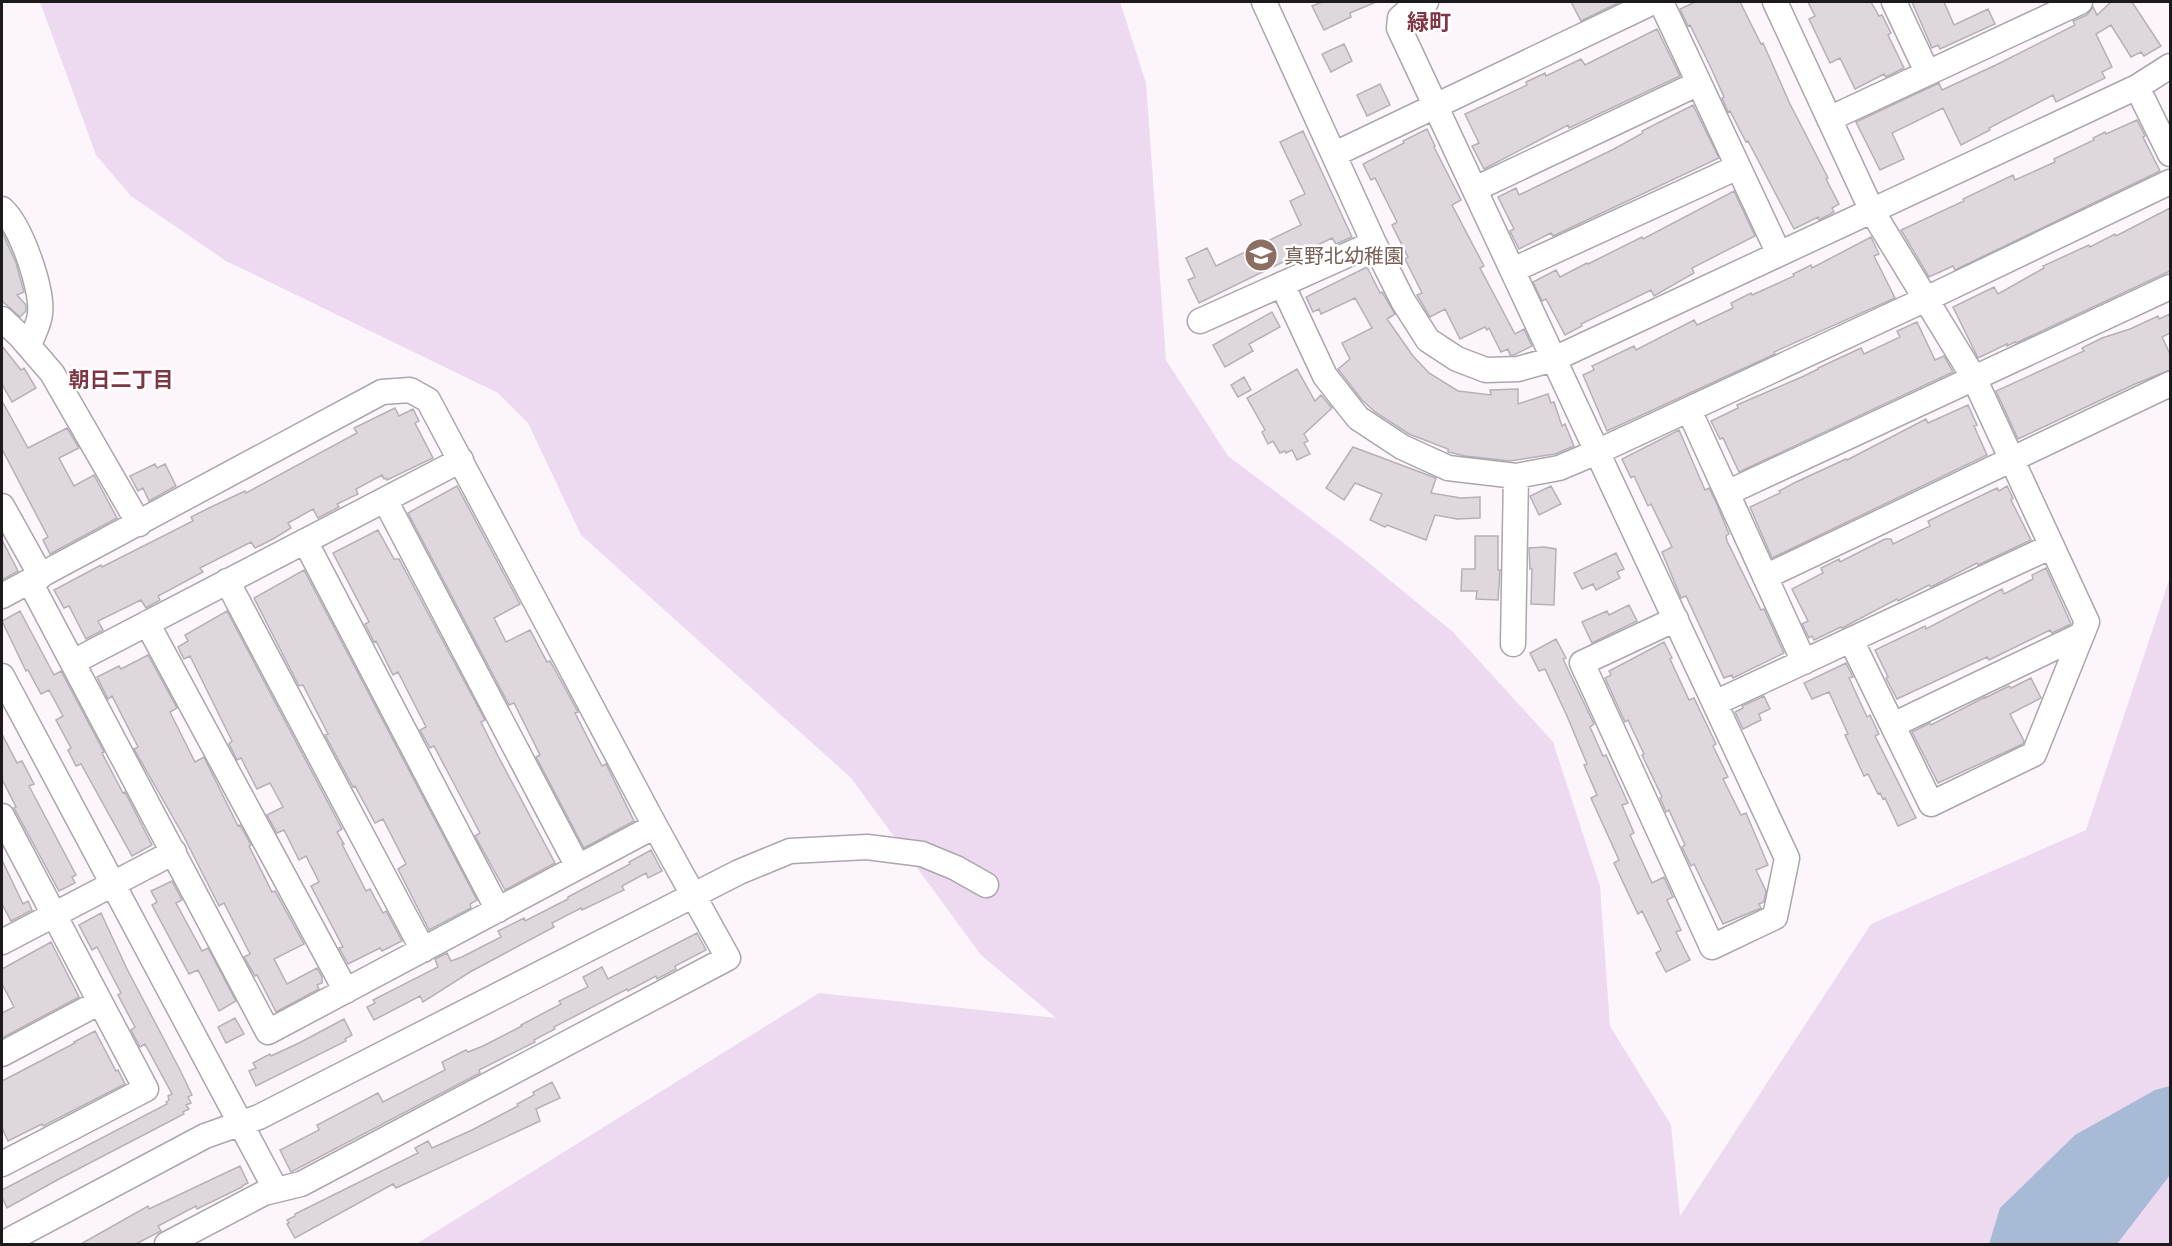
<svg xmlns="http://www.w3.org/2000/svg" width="2172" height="1246" viewBox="0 0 2172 1246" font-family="'Noto Sans','Noto Sans JP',sans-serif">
<rect width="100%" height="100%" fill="#fcf6fc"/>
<path fill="#eedaf0" d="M40,2H1120L1146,83L1166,360L1228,456L1353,550L1453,632L1553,742L1600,886L1610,1026L1671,1125L1680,1216L1871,924L2086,830L2170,577V1244H416L819,993L1056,1018L981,955L851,778L581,535L528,423L498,393L226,261L131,196L96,155Z"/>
<path fill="#a8bbd6" d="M2170,1086V1175L2117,1244H1989L2000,1208L2075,1135L2155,1090Z"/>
<path fill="#ded8de" stroke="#b5b0b6" stroke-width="1.5" d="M1322,2H1376L1350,13L1351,17L1324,30L1312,6Z
M1571,2H1620L1581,21Z
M1695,2H1740L1761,44L1763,43L1790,104L1828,178L1826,179L1839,204L1832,208L1834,212L1819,220L1818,217L1794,229L1748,141L1746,142L1730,111L1728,112L1722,98L1724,97L1711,68L1690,25L1688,26L1680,9Z
M1808,2H1871L1879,16L1882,15L1891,33L1888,35L1904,68L1886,77L1884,74L1855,89L1840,58L1830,63L1809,19L1815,16Z
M1912,2H1944L1954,25L1988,9L1995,24L1940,49L1938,45L1932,48Z
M2111,2H2132L2161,46L2144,56L2141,52L2131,57L2111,25L2096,34L2112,67L2102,72L2105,78L2056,102L2053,95L1989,128L1990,130L1961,145L1943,108L1892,133L1904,159L1880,170L1856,122L1939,83L1942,90L1996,65L2075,25L2073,21L2087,15L2093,7L2097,15Z
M1657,29L1680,76L1569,128L1568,125L1484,169L1472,146L1479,143L1465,114L1527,85L1526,82L1545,73L1546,76L1581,59L1585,65Z
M1344,44L1352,61L1331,72L1322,54Z
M1380,84L1390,105L1367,116L1357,95Z
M1693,105L1719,158L1553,236L1551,233L1519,249L1510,231L1514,229L1498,197L1516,188L1519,195L1614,149L1643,133L1642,131Z
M2137,120L2145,136L2143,137L2160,171L1955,270L1953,266L1929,277L1901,230L1964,201L1963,199L2013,175L2015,180L2055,162L2054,159L2094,140L2093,138L2105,132L2106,134Z
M1427,129L1435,146L1434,147L1461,200L1452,205L1484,266L1480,268L1515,334L1524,329L1532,346L1514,355H1510L1508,349L1501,352L1489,328L1487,330L1485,327L1460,339L1445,309L1430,317L1417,295L1422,293L1405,259L1408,257L1392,225L1397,222L1375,178L1371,180L1363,164L1404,143L1403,141Z
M1303,131L1352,237L1336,244L1332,238L1199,303L1188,280L1195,277L1186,258L1207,248L1216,266L1301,225L1290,201L1305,194L1280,142Z
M1734,191L1755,236L1692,268L1694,273L1654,296L1651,290L1581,324L1582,326L1565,335L1546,299L1542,301L1533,282L1556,270L1560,277L1587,263L1588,264L1642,237L1643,239Z
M2170,208V271L2016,343L2015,342L2007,346V344L1978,358L1953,307L1994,287L1998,294L2044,268L2043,266L2089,245L2090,247L2115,234L2116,236Z
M2,232L16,263L24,292L17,295L26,305V311L20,317L2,301Z
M1871,237L1879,254L1874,256L1895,298L1774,352L1775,354L1607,431L1583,375L1594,370L1592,366L1634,346L1636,350L1694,320L1697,325L1733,308L1731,303L1751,293L1752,295L1794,276L1793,274L1811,265L1812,268Z
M1367,267L1380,293L1382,292L1395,314L1387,319L1413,356L1429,373L1458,391L1491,395L1490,390L1518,389V404L1548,394L1551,403L1554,402L1562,426L1565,424L1574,446L1555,454L1510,461L1465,456L1448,452V449L1409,434L1375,412L1362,400L1338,369L1350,359L1342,343L1372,328L1355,298L1321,314L1319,309L1313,312L1306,297Z
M1272,312L1280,327L1249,344L1253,351L1225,367L1213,345Z
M2170,314V333L2162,337L2170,354V370L2135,384L2018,439L1996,391L2084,351L2082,348L2102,338L2130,329L2158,316L2159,319Z
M1917,322L1935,360L1944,356L1953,372L1739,472L1723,438L1720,439L1711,421L1738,408L1737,405L1804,376L1818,369V368L1861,348L1864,354L1900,337L1897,331Z
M2,346L21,370L24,368L36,388L12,402L2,384Z
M1297,369L1315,401L1321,395L1332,408L1304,434L1308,441L1304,443L1310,454L1297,460L1292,450L1286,453L1285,451L1280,453L1273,441L1268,444L1262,432L1265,430L1247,398Z
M1244,377L1251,390L1238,397L1231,385Z
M2,401L28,448L67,428L79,448L59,458L74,486L94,475L117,518L50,554L43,540L48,537L2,449Z
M1968,405L1977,425L1974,426L1987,455L1772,558L1750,507L1780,493L1779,491L1796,482L1846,459L1847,460L1926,419L1928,423Z
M395,408L399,416L413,409L419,421L415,423L433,458L387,480L386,478L384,479L382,475L356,489L358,494L337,504L339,507L318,518L313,509L288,523L291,528L273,539L255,548L251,542L200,568L203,572L158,596L160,600L146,608L141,600L98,621L103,630L86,639L69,606L64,608L54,590L101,565L102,567L193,521L191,517L209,508L245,491L246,493L357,433L354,428Z
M1679,430L1705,490L1709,488L1716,502L1729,534L1726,536L1727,541L1761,610L1764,609L1784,653L1733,678L1732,675L1724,678L1686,596L1681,598L1662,552L1672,547L1651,504L1648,506L1634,476L1631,478L1622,459Z
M1353,447L1436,478L1431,493L1461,498L1480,497V518L1457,519L1435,515L1426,540L1387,525L1385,527L1370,520L1382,494L1355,483L1344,500L1326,488Z
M155,464L157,468L165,464L176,486L149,501L143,488L138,491L130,476Z
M457,486L520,604L494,618L506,642L530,630L547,662L550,661L571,699L578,712L575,713L602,766L606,764L634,821L584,848L536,757L540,755L514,703L509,705L408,513Z
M1551,486L1561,504L1539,515L1530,496Z
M2007,486L2013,498L2011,500L2031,540L1978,565L1977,563L1931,587L1929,585L1898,601L1897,599L1842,628L1841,627L1814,640L1812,636L1809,638L1802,624L1808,621L1792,589L1823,573L1821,568L1839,559L1840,562L1885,539H1891L1893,544L1930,526L1928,521L1997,488L1999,491Z
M378,530L394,559H399L476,703L485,720L481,722L498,756L555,863L505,890L475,836L480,833L453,782L434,746L430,748L420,730L426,727L398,672L393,675L376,641L374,642L365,624L369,622L333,553Z
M1475,536H1498V570H1500L1498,600L1476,599L1477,591H1461L1462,569H1475Z
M2,540L18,571L2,580Z
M1544,547L1556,549L1554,605L1531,604L1532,569H1530L1529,548Z
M1616,553L1624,569L1617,572L1620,578L1596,590L1593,584L1582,589L1574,573Z
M2046,568L2071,624L2052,633L2050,630L1989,660L1987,657L1897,699L1886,678L1888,677L1875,650L1925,626L1926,629L2002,589L2004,594L2033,579L2032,575Z
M304,570L477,900L470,904L471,908L429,930L398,869L406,864L383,819L375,823L355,786L353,787L325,735L328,734L303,685L299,686L254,598Z
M1629,605L1637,621L1592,643L1582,622L1607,611L1609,615Z
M20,611L54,675L61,671L104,752L102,753L123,793L125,792L152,845L132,856L81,764L76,766L68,750L71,748L56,720L63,716L49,690L41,694L28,670L26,671L2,621Z
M227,611L342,829L337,832L344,844H342L366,891L370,889L383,913L386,911L402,941L382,951L380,948L348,964L339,948L343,947L311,886L319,882L306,856L299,860L284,830L277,833L267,815L283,807L270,783L257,789L241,758L237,760L229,744L232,741L190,656L184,659L178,647L188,641L185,635Z
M1556,639L1566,658L1563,659L1594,724L1590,727L1603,756L1606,755L1628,803L1622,805L1634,833L1630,835L1652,883L1664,877L1673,897L1667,900L1681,930L1676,932L1690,960L1666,972L1656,953L1661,950L1642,911L1638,914L1614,863L1619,860L1591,798L1597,795L1584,765L1587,764L1567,716L1545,669L1539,671L1530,653Z
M1664,642L1672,658L1670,659L1689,700L1694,698L1716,744L1713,746L1728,777L1723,779L1741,815L1746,813L1768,865L1756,870L1766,891L1764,902L1759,904L1761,908L1723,924L1694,864L1691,866L1682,847L1685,845L1669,810L1666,812L1660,798L1662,797L1642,755L1644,754L1628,720L1625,722L1605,678L1611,675L1609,671Z
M148,655L177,708L170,712L195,762L204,757L238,826L240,825L251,845L249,846L272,892L275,891L304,944L274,959L287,984L317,968L322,977V983L317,985L319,989L276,1012L257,975L255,976L244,957L250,954L224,903L219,906L183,835L134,749L138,747L112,696L108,699L97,677L119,666L121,669Z
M1846,663L1853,677L1849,678L1867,717L1870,715L1879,734L1875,736L1916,818L1898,826L1885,798L1883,799L1880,793L1878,794L1868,774L1864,776L1845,735L1848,734L1829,692L1812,699L1804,683Z
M2031,678L2041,698L2010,714L2024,741L2023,744L1938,783L1912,732L1930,723L1931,725L1985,697V698L2009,686L2011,688Z
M1764,696L1770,709L1759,714L1761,720L1743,729L1735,712L1743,708L1742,706Z
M2,734L17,763L22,761L34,784L29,786L76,875L72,877L75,883L59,891L14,808L16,807L2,779Z
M651,850L662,871L648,878L646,873L622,886L624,890L582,910L581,908L552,923L554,927L470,972L423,1002L420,996L374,1020L367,1007L375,1003L373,1000L438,967L435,959L447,953L451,961L462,957L501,937L498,931L524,918L525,921L568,899V897L630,864L629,862Z
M2,860L23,904L28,901L32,910L11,921L2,904Z
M172,881L182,900L176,903L202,951L208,948L236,1001L219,1011L198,970L189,974L152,905L157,902L151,891Z
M101,913L127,969L180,1070L192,1095L188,1097L191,1103L186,1105L189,1109L183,1112L184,1114L59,1179L7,1208L2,1197V1190L167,1104L166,1102L169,1100L168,1096L172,1094L145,1044L140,1047L131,1030L135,1027L118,995L121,993L97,947L92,950L79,925Z
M697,933L706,950L675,966L676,969L657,979L656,976L628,991L627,989L554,1027L555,1029L534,1040L535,1042L479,1070L480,1073L291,1172L280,1150L319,1130L317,1125L378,1093L383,1102L445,1070L442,1062L466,1050L468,1052L483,1046L522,1026L521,1025L561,1004L559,1001L588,987L583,977L602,967L608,979Z
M51,942L79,997L2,1038V1013L14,1007L2,984V969Z
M235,1018L244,1034L226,1043L218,1027Z
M344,1019L352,1035L345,1039L346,1041L256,1086L249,1071L256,1068L253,1063L270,1054L271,1056L299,1043Z
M95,1031L116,1071L118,1070L125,1084L43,1126L42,1124L8,1141L2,1128V1081L75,1043L74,1042Z
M552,1082L560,1098L536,1109L540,1121L396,1188L393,1184L295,1238L287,1224L289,1223L287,1220L295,1216V1214L418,1153L415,1148L428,1141L432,1148L472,1130L518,1106L517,1104L534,1095L533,1092Z
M240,1166L248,1183L242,1186V1187L197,1209L196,1206L158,1226L161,1231L134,1245H79L148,1206L149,1209Z"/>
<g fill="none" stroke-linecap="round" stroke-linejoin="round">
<g stroke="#aba6ac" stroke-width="27">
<path id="minor" d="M1264,2L1374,243L1403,301L1428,340L1457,359L1486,370L1518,369L1554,359L2137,87L2170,66
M1426,2L1410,9L1400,18L1399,28L1787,858L1775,917L1712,947L1582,663L1676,619
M1661,2L1779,254
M1775,2L1872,211L1974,378L2087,622L2034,754L1931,804L1851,640
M1894,2L1927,72
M2137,87L2170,154
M1829,119L2080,2
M1335,154L1653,2
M1475,189L1699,83
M2,209C21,226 43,289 40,314C39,325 32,336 29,346
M1513,270L1738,167
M1282,284L1325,376L1358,418L1402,447L1448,468L1516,476L1559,468L1597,452L1926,299L2170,182
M2,319L19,335L52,373L139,524
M1200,321L1374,243
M1689,410L1804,662
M1727,493L2170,287
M385,500L578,867
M2,506L41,576
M305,541L498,910
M1765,577L2170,384
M227,581L423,950
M30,582L268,1032L655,826
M2,596L382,392L410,390L428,400L655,826L728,958L301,1184L264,1193L167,1244
M147,623L346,991
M1513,644L1516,476
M73,662L461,460
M2,676L276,1190
M1715,703L2052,546
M1893,725L2081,635
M2,816L146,1089L2,1164
M2,942L174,852
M2,1054L100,1002
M2,1244L205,1136L259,1117L694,895L739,872L790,851L867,847L922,854L956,868L986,885"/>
</g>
<use href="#minor" stroke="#fff" stroke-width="24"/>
</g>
<defs>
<g id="school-disc" transform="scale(1.725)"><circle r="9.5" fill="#8d6e63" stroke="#fff"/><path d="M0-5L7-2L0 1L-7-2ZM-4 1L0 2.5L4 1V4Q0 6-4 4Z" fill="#fff"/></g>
</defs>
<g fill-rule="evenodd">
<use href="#school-disc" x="1261" y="255"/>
</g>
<g text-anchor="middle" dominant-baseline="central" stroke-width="5" stroke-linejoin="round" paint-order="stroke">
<g font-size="20" fill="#785e54" stroke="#fff" text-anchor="start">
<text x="1284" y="255">真野北幼稚園</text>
</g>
<g font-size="21" font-weight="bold" fill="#7e3642" stroke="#fff">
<text x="121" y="379">朝日二丁目</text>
</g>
<g font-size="22" font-weight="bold" fill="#7e3642" stroke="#fff">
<text x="1429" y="21">緑町</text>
</g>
</g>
<rect width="2172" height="1246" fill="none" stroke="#1c1a1c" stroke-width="6"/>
</svg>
